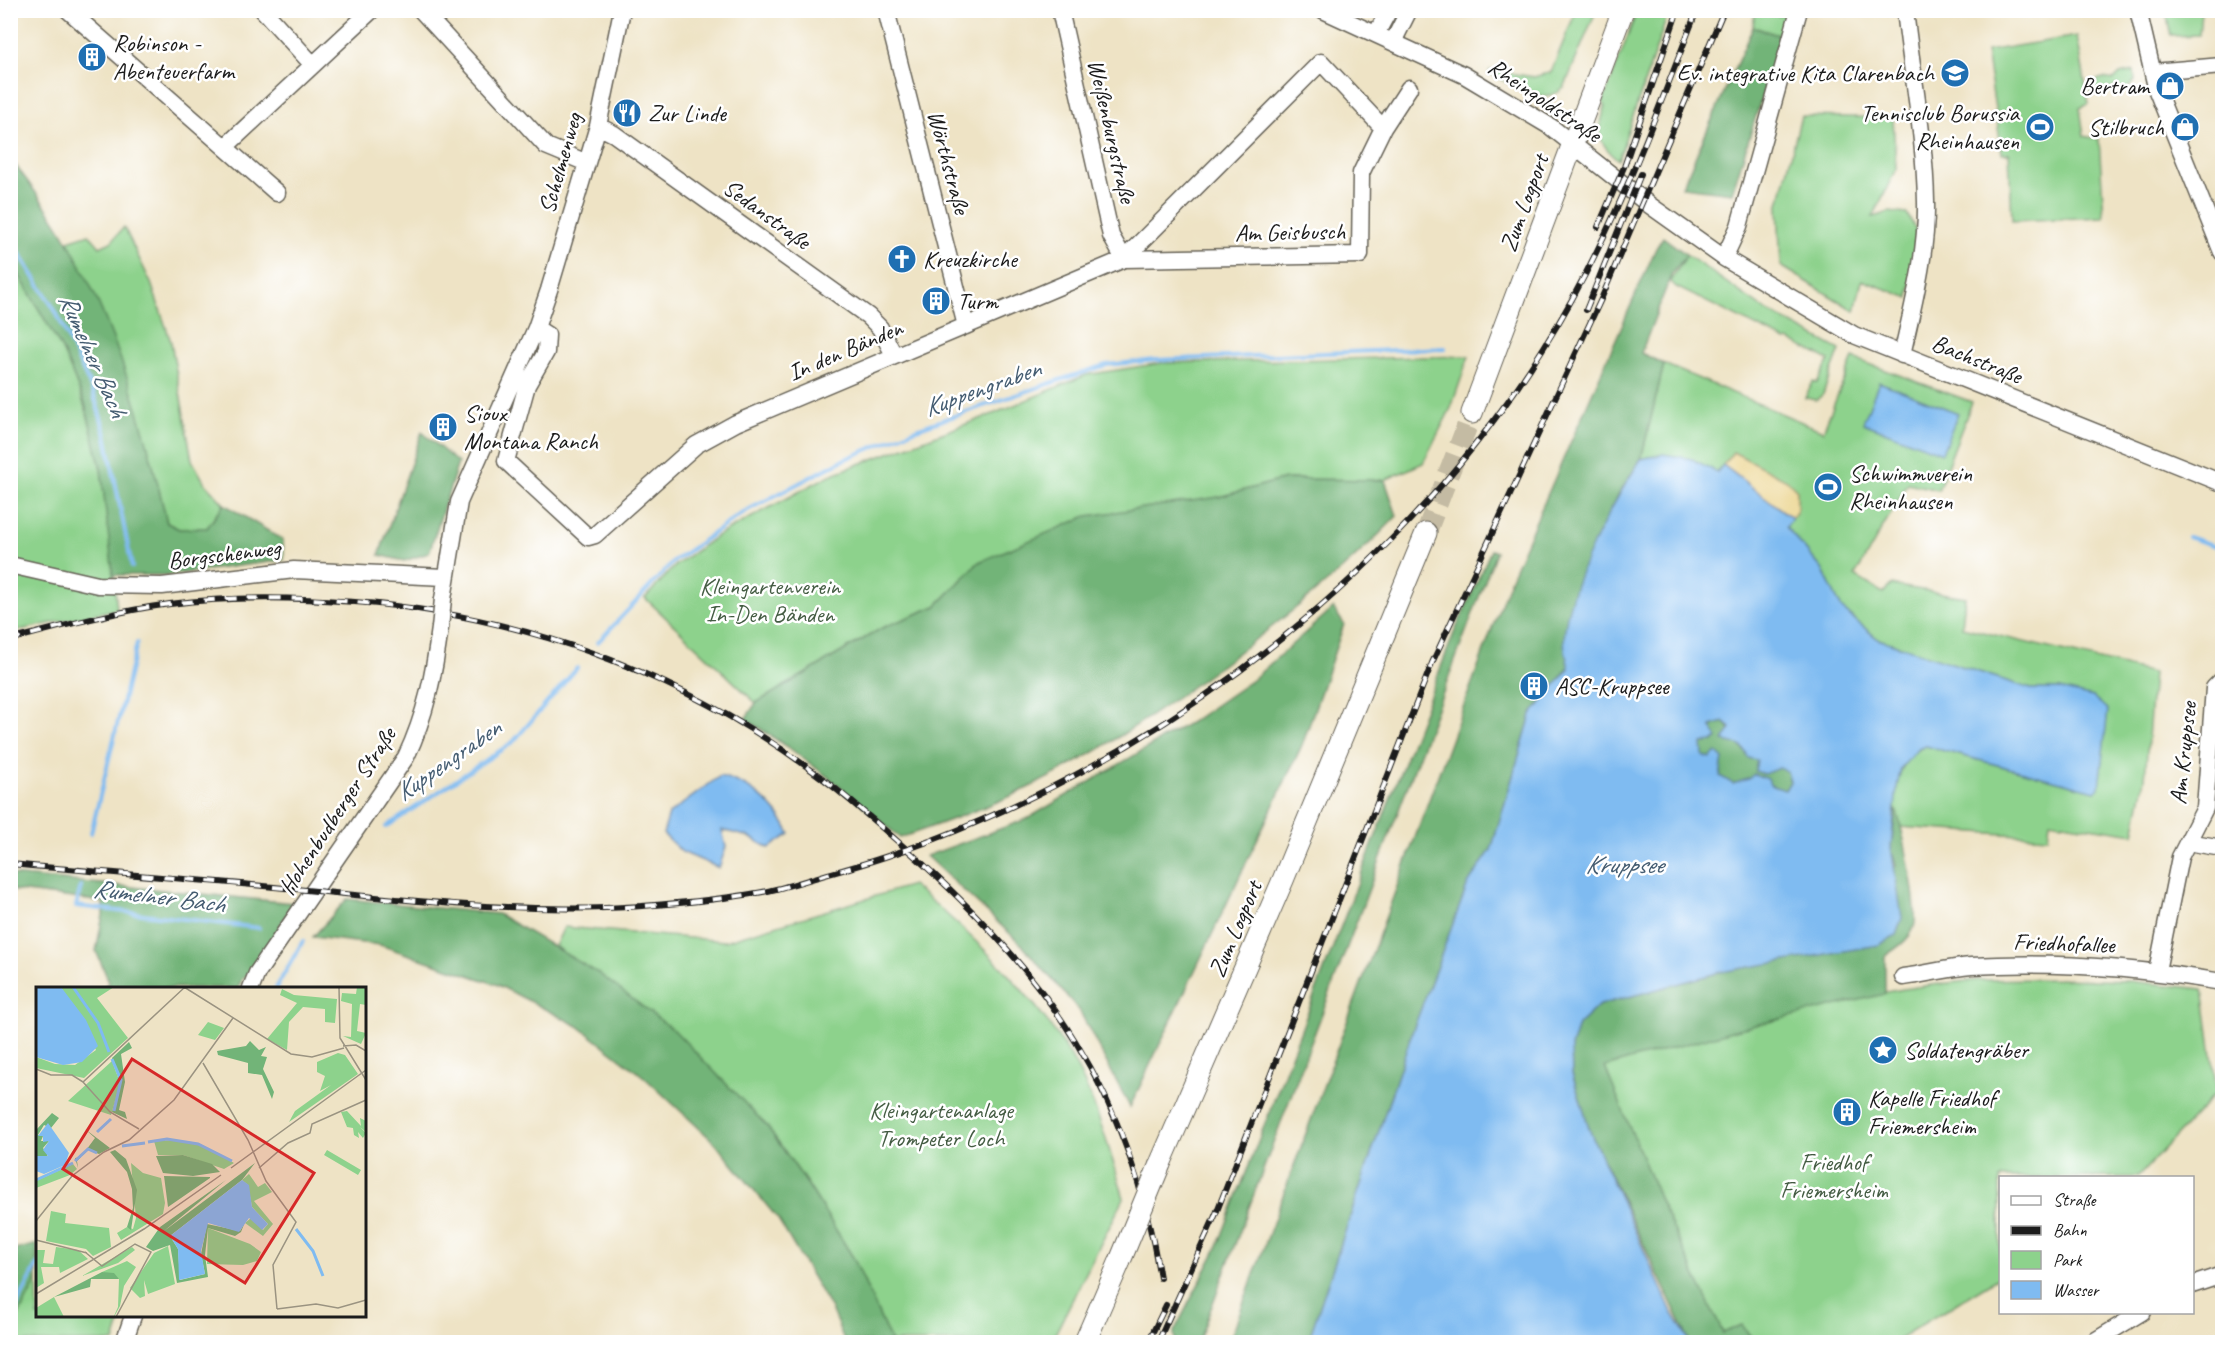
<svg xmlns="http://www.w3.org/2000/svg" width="2233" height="1353" viewBox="0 0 2233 1353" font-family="Caveat,sans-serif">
<rect width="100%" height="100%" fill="#fff"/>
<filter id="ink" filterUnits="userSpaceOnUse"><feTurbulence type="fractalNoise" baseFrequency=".0167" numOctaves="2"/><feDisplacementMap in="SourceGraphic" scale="12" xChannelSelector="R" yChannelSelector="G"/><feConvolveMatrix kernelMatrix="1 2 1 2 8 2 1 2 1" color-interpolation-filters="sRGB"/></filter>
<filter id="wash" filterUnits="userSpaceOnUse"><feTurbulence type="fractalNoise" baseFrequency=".008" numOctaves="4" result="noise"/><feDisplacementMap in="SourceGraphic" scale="24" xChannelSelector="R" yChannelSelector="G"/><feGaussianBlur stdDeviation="1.35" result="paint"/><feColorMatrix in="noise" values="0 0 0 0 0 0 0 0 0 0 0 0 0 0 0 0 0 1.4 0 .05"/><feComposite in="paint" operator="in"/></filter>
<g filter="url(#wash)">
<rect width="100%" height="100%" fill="#eee3c5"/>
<path fill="#8dd28c" stroke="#547754" stroke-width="1.5" d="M1576,11H1596L1564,88C1542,108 1512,84 1489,73L1490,70L1534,77L1551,72Z
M1637,11H1669L1618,160C1595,140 1598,134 1605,106L1603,102Z
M1755,11H1767L1780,16L1788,11L1781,36L1753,27Z
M2162,11H2201L2199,35L2171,36L2167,17Z
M2077,36L2089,104L2080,108L2084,136L2099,139L2104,217L2012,221L2009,153H2002L1986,51Z
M2134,71L2135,81L2127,89H2120L2116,86L2092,95L2090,82L2103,78L2114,80L2120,74Z
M1801,116L1893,118L1896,169L1873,217L1889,212L1907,214L1917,231L1909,298L1862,280L1855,311L1781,266L1778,208Z
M124,227L151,283L171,342L192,460L205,483L224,504L207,528L179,529L167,523C145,424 111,333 68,241L89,234L100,247L111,242Z
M1687,255L1766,310L1840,350L1823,394L1817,400L1805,398L1813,382L1817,383L1829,360L1789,340L1786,341L1676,287L1670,281Z
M10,261C54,323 87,394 101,469C109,515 112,563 117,609L11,632Z
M1469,356L1451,408L1423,463L1385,480L1285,479L979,562L936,606L882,628L756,703L645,598L676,565L717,536L830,475L993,414L1086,375L1162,363Z
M1853,358L1972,402L1938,490L1908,483L1855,576L1883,593L1891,585L1965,597L1962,627L2153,673L2145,779L2134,834L2050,821L2048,837L1900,827C1886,803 1898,755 1926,746L2095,791L2060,689H2031L1878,639L1842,609L1822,569L1786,527L1791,518L1723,465L1717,473C1688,457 1673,451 1641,459L1664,364L1823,431Z
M912,885C972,933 1052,1011 1084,1082C1101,1118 1112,1159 1124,1198L1051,1342H891L854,1259L808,1185L767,1126L555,946L564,927L725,941Z
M2062,979L2129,981L2203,989L2217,1092L2138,1177L2000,1178V1277L1893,1342H1755L1742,1326L1723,1334L1662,1205L1604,1067C1719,1034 1839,993 1958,982C1992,978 2028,980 2062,979Z
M37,1281L38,1316H122L114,1342H11V1329Z"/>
<path fill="#72b478" stroke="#47684a" stroke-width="1.5" d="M1753,27L1781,36L1732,193L1682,187Z
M10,158C30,184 51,212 67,240C116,326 145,427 167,523L179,529L207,528L224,504L283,540L284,560L169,575H113L101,469L85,404L63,351L11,261Z
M1663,237L1687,255L1672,273L1641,353L1664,364L1641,459L1617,497L1564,641L1569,667L1531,715L1491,850L1468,884L1413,1030L1308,1342H1229L1510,580L1656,248Z
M422,432L458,463L429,553L404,561L379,555Z
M1285,479L1385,480L1397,516C1345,571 1287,616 1227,661C1159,712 1088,761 1011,796C975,812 937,825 900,838C851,793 801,754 745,719L756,703L882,628L936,606L979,562L1087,516L1219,497Z
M1491,550L1496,552L1199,1340L1204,1342H1175L1174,1332L1217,1248L1454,633Z
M1333,608L1344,624L1303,743L1130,1107L1079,1010L1020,943L926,856L1027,819L1194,720L1252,680Z
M1724,722C1731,728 1732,734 1737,742C1747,759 1770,764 1787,771L1790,782L1785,791L1748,779L1733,784L1720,776L1710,758L1702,756V743L1713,742L1717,738L1711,726Z
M1896,809C1902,827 1920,911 1914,927C1910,940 1895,949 1885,956V994L1735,1030L1605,1067L1662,1205L1723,1333L1742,1325L1755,1342H1690L1591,1134L1572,1074L1571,1047L1578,1025L1599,1005L1721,972L1896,866L1891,847Z
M11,875L293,903L256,967L242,979L238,988H103L109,982L96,951L103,915V902L11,890Z
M347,899L498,914L598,973L675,1031L767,1126L808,1185L854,1259L891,1342H845L831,1309L778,1219L715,1143L644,1077L578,1026L498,985L380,945L313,937Z
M34,1245H37V1281L11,1329V1251Z"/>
<path fill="#eeda9e" stroke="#857b5d" stroke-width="1.5" d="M1733,452L1787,480L1797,490V511L1792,518L1723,465Z"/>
<path fill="#7fbbf1" stroke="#4e6c86" stroke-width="1.5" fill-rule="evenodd" d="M1879,382L1958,413L1942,453L1863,423Z
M1663,454L1692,459L1717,472L1723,465L1792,518L1786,527L1822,569L1842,609L1878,639L2031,689H2060L2093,697L2108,710L2099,787L2095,791L1926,746L1918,749L1901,768L1897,787L1891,847L1902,918L1896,935L1879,945L1721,972L1599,1005L1578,1025L1571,1047L1572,1074L1591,1134L1672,1312L1690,1342H1308L1413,1030L1468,884L1491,850L1531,715L1569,668C1567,659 1564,649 1564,640C1566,585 1611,506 1641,459ZM1724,722L1731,728L1723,741C1736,743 1744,745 1748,758L1757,760L1755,771L1764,774L1779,768L1787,771L1790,782L1785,790L1770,785L1768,779L1754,774L1748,779L1733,784L1720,776L1723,759L1716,752L1710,758L1703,756L1702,743L1713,742L1717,738L1711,726Z
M720,776C751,784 776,805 790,834L769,848L749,837L722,830L726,847L719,868L682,852L663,834L669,814Z"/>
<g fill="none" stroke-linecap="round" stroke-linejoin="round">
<path stroke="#7fbbf1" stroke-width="4" d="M10,238L56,312L93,392L106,435L132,567
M2188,537L2222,548
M598,642L674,561L744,512L843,460L919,428L1054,382L1106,365L1156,360L1445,348
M386,827L513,742L577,668
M91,833L137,643
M81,886L76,906L259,928
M276,988L303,941
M10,1319L38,1264"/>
</g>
</g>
<g filter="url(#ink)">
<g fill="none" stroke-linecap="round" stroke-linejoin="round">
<path stroke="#c4bba3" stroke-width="21" stroke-dasharray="21 10" stroke-linecap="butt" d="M1426,533L1472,413"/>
<g stroke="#666257" stroke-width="19">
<path id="minor" d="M68,10L277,193
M263,10L313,65
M421,10L546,146L587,163
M886,10L966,326
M1060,10L1111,236L1124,259L1360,255L1361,173L1383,128L1409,88
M1323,10L1464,75L1551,127L1648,204L1724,258L1854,335L2222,483
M2138,10L2157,91L2222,252
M1376,34L1389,10
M1393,42L1409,10
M2153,72L2222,66
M598,126L614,134L868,316L880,328L894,355
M225,147L372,10
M1724,258L1739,226L1799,10
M536,328L547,335L546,352L527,385L506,461L588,537L595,535L696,445L736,423L1124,259L1321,62L1383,128
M1902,355C1913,305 1927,254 1926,202C1925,138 1912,74 1905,10
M10,565L98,585L162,586L294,570L445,577
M443,599L459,502L536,328L549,290L598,126L622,10
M2188,842L2222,848
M2157,971L2180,857L2205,808L2214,688L2222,680
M1903,977C1926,974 1949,968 1971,966C2055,961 2140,968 2222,982
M251,988L257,973L406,757C426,715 434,674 440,628
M2192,1285L2222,1275
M124,1342L133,1316
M2093,1342L2142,1312"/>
</g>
<g stroke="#666257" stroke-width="23">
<path id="major" d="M1472,413L1623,10
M1160,1164L1283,880L1426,533
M1085,1342L1120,1261"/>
</g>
<use href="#minor" stroke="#fff" stroke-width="16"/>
<use href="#major" stroke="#fff" stroke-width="21"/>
<g stroke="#1c1c1c" stroke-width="6">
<path id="rail" d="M1598,227L1624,167L1678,10
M1586,310L1641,174
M10,640C62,626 117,611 170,604C231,596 293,597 355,602C521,615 680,672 814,772C848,797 879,825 911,853C1050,978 1129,1091 1160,1278
M10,864C112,873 214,881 316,891C424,902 533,914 642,906C683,903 727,899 768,891C792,886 816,877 839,871C1118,792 1391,593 1544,347C1610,242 1652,125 1697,10
M1148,1342L1166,1305
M1158,1342L1215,1216L1432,663L1602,297L1724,10"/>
</g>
<use href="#rail" stroke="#fff" stroke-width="4" stroke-dasharray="11" stroke-linecap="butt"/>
<g stroke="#666257" stroke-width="19" stroke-linecap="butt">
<path id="minor-bridge" d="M440,628L443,599"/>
</g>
<g stroke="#666257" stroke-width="23" stroke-linecap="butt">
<path id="major-bridge" d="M1120,1261L1160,1164"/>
</g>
<use href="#minor-bridge" stroke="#fff" stroke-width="16"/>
<use href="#major-bridge" stroke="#fff" stroke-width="21"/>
</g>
</g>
<defs>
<g id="building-disc" transform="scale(1.5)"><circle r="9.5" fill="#1f6fb2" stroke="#fff"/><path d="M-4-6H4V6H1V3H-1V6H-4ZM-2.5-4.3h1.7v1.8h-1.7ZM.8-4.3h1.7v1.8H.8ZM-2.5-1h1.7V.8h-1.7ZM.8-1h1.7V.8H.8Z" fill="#fff"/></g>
<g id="school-disc" transform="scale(1.5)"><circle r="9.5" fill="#1f6fb2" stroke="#fff"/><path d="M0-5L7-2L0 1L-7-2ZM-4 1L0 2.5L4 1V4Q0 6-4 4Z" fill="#fff"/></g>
<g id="shop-disc" transform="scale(1.5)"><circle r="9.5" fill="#1f6fb2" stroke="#fff"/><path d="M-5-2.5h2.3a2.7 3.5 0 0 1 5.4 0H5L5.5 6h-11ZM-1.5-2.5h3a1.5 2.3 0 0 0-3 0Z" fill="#fff"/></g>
<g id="restaurant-disc" transform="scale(1.5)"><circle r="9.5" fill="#1f6fb2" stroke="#fff"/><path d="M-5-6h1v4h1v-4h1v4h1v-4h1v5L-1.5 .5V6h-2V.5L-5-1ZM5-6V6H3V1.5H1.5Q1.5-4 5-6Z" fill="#fff"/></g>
<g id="stadium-disc" transform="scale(1.5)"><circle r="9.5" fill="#1f6fb2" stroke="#fff"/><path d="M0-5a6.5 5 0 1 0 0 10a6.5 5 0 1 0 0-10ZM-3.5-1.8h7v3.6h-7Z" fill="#fff"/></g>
<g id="church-disc" transform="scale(1.5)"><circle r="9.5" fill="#1f6fb2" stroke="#fff"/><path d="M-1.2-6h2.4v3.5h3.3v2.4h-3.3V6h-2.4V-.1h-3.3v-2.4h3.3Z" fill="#fff"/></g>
<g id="sight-disc" transform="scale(1.5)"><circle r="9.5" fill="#1f6fb2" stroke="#fff"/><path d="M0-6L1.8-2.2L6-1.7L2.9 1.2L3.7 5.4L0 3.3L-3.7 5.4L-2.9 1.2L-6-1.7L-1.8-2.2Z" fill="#fff"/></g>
</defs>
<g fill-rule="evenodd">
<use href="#building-disc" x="92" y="57"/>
<use href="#school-disc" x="1955" y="73"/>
<use href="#shop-disc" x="2170" y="86"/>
<use href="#restaurant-disc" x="627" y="113"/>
<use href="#stadium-disc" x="2040" y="127"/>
<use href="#shop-disc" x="2185" y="127"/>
<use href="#church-disc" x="902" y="259"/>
<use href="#building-disc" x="936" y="301"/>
<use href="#building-disc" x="443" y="427"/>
<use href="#stadium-disc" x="1828" y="487"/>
<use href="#building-disc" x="1534" y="686"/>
<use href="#sight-disc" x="1883" y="1050"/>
<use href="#building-disc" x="1847" y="1112"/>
</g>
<g text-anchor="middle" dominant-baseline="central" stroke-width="5" stroke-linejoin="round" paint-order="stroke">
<g font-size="24" fill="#1c1c1c" stroke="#fff" text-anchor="start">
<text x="113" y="43">Robinson -<tspan x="113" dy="28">Abenteuerfarm</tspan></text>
<text x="1934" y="73" text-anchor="end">Ev. integrative Kita Clarenbach</text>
<text x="2149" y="86" text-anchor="end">Bertram</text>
<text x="648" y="113">Zur Linde</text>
<text x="2019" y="113" text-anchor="end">Tennisclub Borussia<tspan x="2019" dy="28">Rheinhausen</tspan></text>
<text x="2164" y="127" text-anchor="end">Stilbruch</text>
<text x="923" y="259">Kreuzkirche</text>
<text x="957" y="301">Turm</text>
<text x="464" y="413">Sioux<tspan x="464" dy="28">Montana Ranch</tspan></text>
<text x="1849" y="473">Schwimmverein<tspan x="1849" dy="28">Rheinhausen</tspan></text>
<text x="1555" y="686">ASC-Kruppsee</text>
<text x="1904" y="1050">Soldatengräber</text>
<text x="1868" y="1098">Kapelle Friedhof<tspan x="1868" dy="28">Friemersheim</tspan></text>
</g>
<g font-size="24" fill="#1c1c1c" stroke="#fff">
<text transform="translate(1545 100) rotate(34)">Rheingoldstraße</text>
<text transform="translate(1112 131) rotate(77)">Weißenburgstraße</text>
<text transform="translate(949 162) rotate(75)">Wörthstraße</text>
<text transform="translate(560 163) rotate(-74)">Schelmenweg</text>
<text transform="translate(1524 203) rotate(-70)">Zum Logport</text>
<text transform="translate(767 214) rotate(36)">Sedanstraße</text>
<text transform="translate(1290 232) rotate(-1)">Am Geisbusch</text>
<text transform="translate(845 350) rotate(-23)">In den Bänden</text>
<text transform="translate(1977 359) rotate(22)">Bachstraße</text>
<text transform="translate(224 554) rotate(-7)">Borgschenweg</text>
<text transform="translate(2183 753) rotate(-84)">Am Kruppsee</text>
<text transform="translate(337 811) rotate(-57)">Hohenbudberger Straße</text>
<text transform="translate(1235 929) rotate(-67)">Zum Logport</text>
<text transform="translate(2064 943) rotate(2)">Friedhofallee</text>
</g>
<g font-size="24" fill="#445c43" stroke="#fff">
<text x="770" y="586">Kleingartenverein<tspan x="770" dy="28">In-Den Bänden</tspan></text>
<text x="941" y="1110">Kleingartenanlage<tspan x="941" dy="28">Trompeter Loch</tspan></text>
<text x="1834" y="1162">Friedhof<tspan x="1834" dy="28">Friemersheim</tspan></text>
</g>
<g font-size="26" font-style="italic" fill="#445c71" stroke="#fff">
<text transform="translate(93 355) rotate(66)">Rumelner Bach</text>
<text transform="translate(982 388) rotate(-20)">Kuppengraben</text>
<text transform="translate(448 760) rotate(-35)">Kuppengraben</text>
<text x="1624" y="864">Kruppsee</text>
<text transform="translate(159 896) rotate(7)">Rumelner Bach</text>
</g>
</g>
<g transform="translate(36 987)">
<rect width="330" height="330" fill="#eee3c5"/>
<path d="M25,0H78L61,11L92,51L48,91L0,81V70L19,77L39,78L60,63ZM321,0H330V18L324,17L321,44L330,46L325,57L307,49L315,50L316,17L305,14L306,6L320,7ZM246,2L258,8L301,12L299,36L289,35V22L267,20L253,35L251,63L231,52L261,16L244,8ZM172,35L188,41L179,53L162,48ZM302,66L309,68L322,87L253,135L259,124L295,98L284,104L289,89L281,85V75ZM76,74L84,96L75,128L32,114ZM311,124L325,139L324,131L330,134V145L324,140L330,146L327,151L322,145L323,151L318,148L317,141L311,140L305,125ZM140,153L165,158L198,176L188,182L147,168H122L118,154ZM291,163L325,183L322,188L288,168ZM95,176L107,186L125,191L129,216L127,227L85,253L81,246L91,240L97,242L100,231ZM37,177L41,182L34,188L0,201V194ZM213,187L222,200L229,196L236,205L218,214L237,237L227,249L209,236L215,231L227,243L232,237L216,220L212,198L206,193ZM15,224L30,227L29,236L73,241L75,260L57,269L50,262L10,254ZM172,241L214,257L225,265L221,274L207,278L171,277ZM132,259L139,297L112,307L108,293L109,309L104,311L94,301L118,266ZM20,260L42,263L52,272L24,286L23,280H5L8,296L0,301V263H9L7,276L17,277ZM96,260L99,263L82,276L46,289ZM91,274L100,280L88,299L84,319L78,330H67L78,329L82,320L83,292L66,285ZM18,310L28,330H1L0,321Z" fill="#8dd28c"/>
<path d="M214,54L223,63L230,60L225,69L231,70L227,82L238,105L236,112L226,88L212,86V76L182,68L181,64L210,59ZM93,55L96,61L85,67L89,95L83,123L89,125L91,132L76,125L84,96L76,71ZM16,126L23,131L15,141L8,138L2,148L7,149L5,154H13L7,161L12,168L8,171L0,169V143ZM49,142L74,161L63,167L52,163L41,174L42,181L39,171L45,170L59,151ZM79,163L90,172L101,203L95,243L91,240L97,221L96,202L91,185L74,165ZM147,168L176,177L184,185L157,189L127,186L120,169ZM219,176L206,193L134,249L142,262L144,293L169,287L165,267L171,237L204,244L209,235L205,245L199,249L172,241L169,268L172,290L141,296L134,258L117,264L110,260L124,240L190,193L128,244ZM128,189L174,190V191L132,220ZM66,285L78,286L83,292H55L54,300L18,310Z" fill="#72b478"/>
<path d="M0,0H25L50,33L62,59L46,75L27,78L0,70ZM12,136L33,166L29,178L8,187L0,184V169H12L7,163L13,154L7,155V149H2ZM206,193L213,198L216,220L232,237L226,243L213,231L203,245L172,236L165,264L169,287L143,293L142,262L134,249Z" fill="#7fbbf1"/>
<path fill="none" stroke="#7fbbf1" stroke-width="3" d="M37,0L62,36L73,65M76,72L85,93L78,124M61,145L75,132M112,155L131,152L162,157L196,174M86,159L109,156M39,174L52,162L61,166M0,193L37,176M260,242L277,264L287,289"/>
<path fill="none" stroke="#9a9381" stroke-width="1.5" d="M148,0L255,67L276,70L308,61M303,0L304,51L330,93M307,59L320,58L330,64M167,76L212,153L230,194L260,235L237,278L241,322M0,82L15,88H36L47,95L149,0M47,95L74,125L103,142M195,181L330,83M223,181L252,156L274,146L276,137L330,113M0,234L36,189L68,165L93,153L138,113L197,31M0,253L51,266M49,265L66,279L99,257L115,265L80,330M0,307L108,242L185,188M241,322L280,317L302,321L330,313"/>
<path fill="#d62828" fill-opacity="0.15" stroke="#d62828" stroke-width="3" d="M96,72L278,186L209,296L27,182Z"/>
<rect width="330" height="330" fill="none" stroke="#1c1c1c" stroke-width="3"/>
</g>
<rect width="2233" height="1353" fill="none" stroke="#fff" stroke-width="36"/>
<rect x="1999" y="1176" width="195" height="138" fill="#ffffff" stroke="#a4a4a4" stroke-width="1.5"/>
<rect x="2011" y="1196" width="30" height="9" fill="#ffffff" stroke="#a4a4a4" stroke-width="1.5"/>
<text x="2053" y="1206" font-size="18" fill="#1c1c1c">Straße</text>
<rect x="2011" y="1226" width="30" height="9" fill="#1c1c1c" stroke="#a4a4a4" stroke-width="1.5"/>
<text x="2053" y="1236" font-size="18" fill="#1c1c1c">Bahn</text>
<rect x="2011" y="1251" width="30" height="18" fill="#8dd28c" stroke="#a4a4a4" stroke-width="1.5"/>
<text x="2053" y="1266" font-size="18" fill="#1c1c1c">Park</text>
<rect x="2011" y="1281" width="30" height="18" fill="#7fbbf1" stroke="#a4a4a4" stroke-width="1.5"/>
<text x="2053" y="1296" font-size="18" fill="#1c1c1c">Wasser</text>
</svg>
